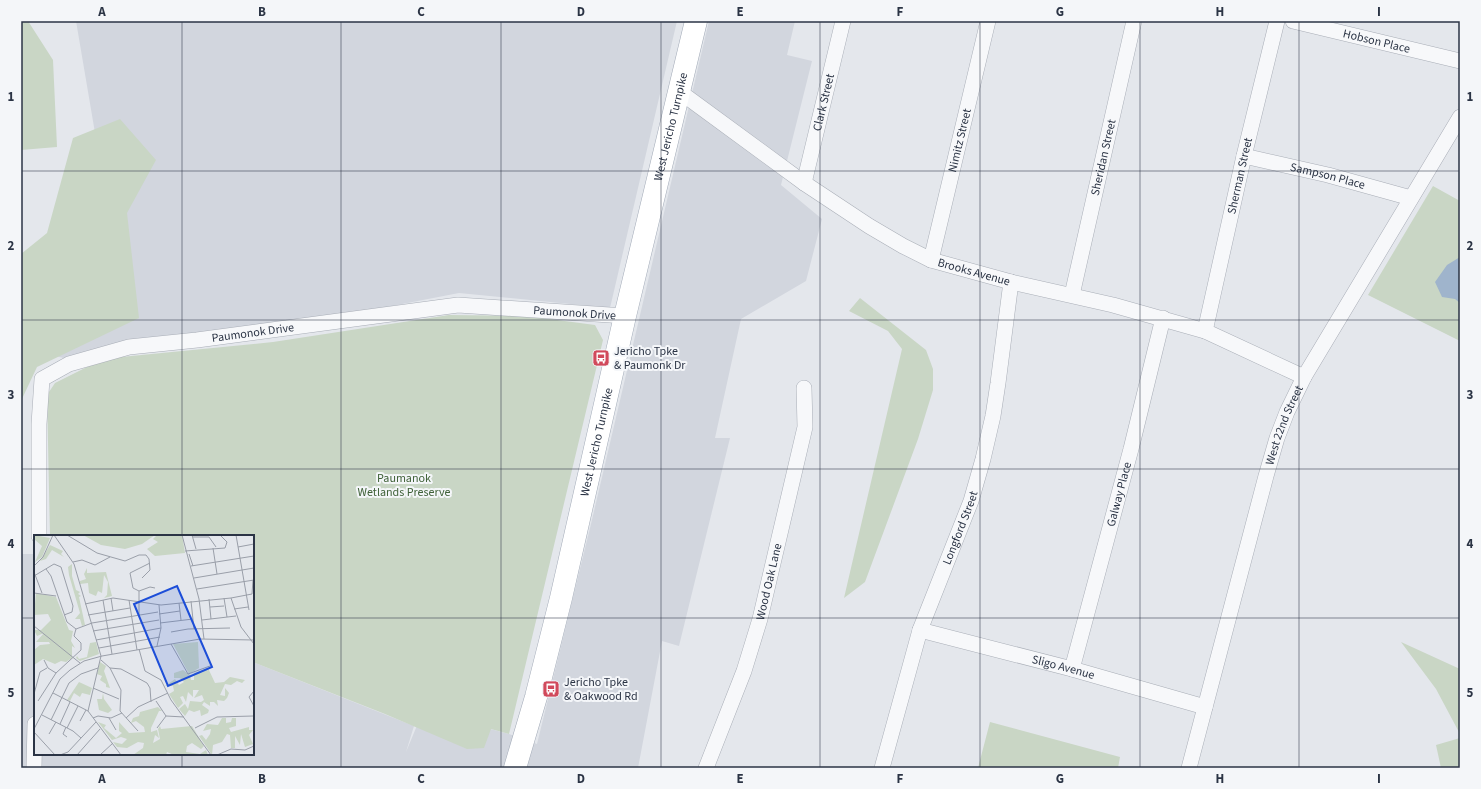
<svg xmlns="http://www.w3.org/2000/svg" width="1481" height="789" viewBox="0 0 1481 789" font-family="'Source Sans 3',sans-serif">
<rect width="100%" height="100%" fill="#e4e7ec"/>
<path fill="#d2d6de" d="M76,21H677L610,308L459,293L268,330L68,359L21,348L111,227Z
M709,21H795L787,55L812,61L781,185L822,219L806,281L741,319L715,438H730L679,646L662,641L638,768H21V554H35V754H253V662L414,726L406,752L423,711L509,734L537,744L591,524Z"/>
<path fill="#c9d6c5" d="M21,21H28L53,60L57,147L21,150Z
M120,119L156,160L127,213L139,318L37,367L21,401V254L47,233L73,138Z
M1433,186L1460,201V341L1368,295Z
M860,298L926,350L933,369V390L918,439L865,582L844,598L902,349L888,331L849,311Z
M449,315L527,316L595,325L603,340L509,734L491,729L484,748L467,749L385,714L253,662V536H50L47,395L55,383L87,367L111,358L273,342Z
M1401,642L1460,669V734L1436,689Z
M990,722L1120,757L1118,768H978Z
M1460,738V768H1441L1436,745Z"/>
<path fill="#9fb4cc" d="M1460,257V303L1455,299L1442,297L1435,282L1447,265Z"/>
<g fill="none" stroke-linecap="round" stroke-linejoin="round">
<g stroke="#a9aeb7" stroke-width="16">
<g id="minor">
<path id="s1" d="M1293,21L1460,61"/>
<path id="s2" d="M680,92L804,183L869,226L903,246L931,260L1011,282L1113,305L1205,331L1304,377"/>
<path id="s3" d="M1244,156L1328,175L1411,198"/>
<path id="s4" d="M804,183L843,21"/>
<path id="s5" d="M931,260L988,21"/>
<path id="s6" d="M1072,295L1134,21"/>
<path id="s7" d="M1205,331L1244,156L1277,21"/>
<path id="s8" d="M39,536V424L42,379L69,364L129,347L197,340L458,305L625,316"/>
<path id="s9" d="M920,630L1072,669L1205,707"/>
<path id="s10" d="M1072,669L1131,449L1163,318"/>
<path d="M34,767L35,724"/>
<path id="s11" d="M706,768L744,671L760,619L805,427L804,388"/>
<path id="s12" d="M882,768L920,630L971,501L983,459L993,416L998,383L1011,282"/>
<path id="s13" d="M1189,768L1266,476L1277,438L1287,412L1304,377L1460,117"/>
</g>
</g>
<g stroke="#a3abb8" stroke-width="23">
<g id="primary">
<path id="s14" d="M515,768L536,697L561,598L625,316L696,21"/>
</g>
</g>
<use href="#minor" stroke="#f7f8fa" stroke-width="15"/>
<use href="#primary" stroke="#fff" stroke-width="22"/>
</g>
<path fill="none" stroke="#2b3445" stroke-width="1" stroke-opacity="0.55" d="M182,21V536M341,21V768M501,21V768M661,21V768M820,21V768M980,21V768M1140,21V768M1299,21V768M21,171H1460M21,320H1460M21,469H1460M21,618H35M253,618H1460M182,754V768"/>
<defs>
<g id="bus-square" transform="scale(0.9)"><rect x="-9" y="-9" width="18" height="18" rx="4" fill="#d1495b" stroke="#f4f6f9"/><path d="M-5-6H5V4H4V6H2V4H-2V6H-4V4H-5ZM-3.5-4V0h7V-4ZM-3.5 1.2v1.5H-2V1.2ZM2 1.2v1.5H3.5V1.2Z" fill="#fff"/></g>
</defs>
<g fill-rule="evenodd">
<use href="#bus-square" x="601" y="358"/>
<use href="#bus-square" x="551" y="689"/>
</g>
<g text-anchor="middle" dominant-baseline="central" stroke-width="4" stroke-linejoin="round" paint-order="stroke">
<g font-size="12" fill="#2b3445" stroke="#f4f6f9">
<text stroke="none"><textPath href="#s1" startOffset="86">Hobson Place</textPath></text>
<text stroke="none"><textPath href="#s4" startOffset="83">Clark Street</textPath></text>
<text stroke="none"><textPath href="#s14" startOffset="660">West Jericho Turnpike</textPath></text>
<text stroke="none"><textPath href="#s5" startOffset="123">Nimitz Street</textPath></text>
<text stroke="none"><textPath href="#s6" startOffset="141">Sheridan Street</textPath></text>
<text stroke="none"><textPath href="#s7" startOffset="159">Sherman Street</textPath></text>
<text stroke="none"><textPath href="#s3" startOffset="86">Sampson Place</textPath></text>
<text stroke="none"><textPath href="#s2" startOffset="347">Brooks Avenue</textPath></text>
<text stroke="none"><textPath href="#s8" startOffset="699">Paumonok Drive</textPath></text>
<text stroke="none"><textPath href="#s8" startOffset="375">Paumonok Drive</textPath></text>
<text stroke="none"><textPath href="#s13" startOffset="356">West 22nd Street</textPath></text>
<text stroke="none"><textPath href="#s14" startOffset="336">West Jericho Turnpike</textPath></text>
<text stroke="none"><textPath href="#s10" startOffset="181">Galway Place</textPath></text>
<text stroke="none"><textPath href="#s12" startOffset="253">Longford Street</textPath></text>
<text stroke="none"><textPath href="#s11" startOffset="197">Wood Oak Lane</textPath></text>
<text stroke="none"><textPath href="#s9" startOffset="148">Sligo Avenue</textPath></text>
</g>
<g font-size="12" fill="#2b3445" stroke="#f4f6f9" text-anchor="start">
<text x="614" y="351">Jericho Tpke<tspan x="614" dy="14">&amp; Paumonk Dr</tspan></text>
<text x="564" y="682">Jericho Tpke<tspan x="564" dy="14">&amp; Oakwood Rd</tspan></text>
</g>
<g font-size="12" fill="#3f6138" stroke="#f4f6f9">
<text x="404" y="478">Paumanok<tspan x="404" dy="14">Wetlands Preserve</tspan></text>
</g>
</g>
<g transform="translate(34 535)">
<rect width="220" height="220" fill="#e4e7ec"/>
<path d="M0,0L16,3L8,22L1,27L8,11L0,4ZM49,0H121L108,9L91,14L67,10ZM123,0H148L151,18L121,21L113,14L124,7L119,4ZM16,10L29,16L27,19L30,22L18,15L12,24L6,26ZM38,29V41L42,55L46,57L44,59L47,61L45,62L51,90L48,91L46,84H41L46,78L35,40L34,32ZM53,33V38L72,37L78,61L70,63L73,60L74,47L70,40L68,58L64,56L62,61L55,58L54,48L46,49V46L52,44L50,39ZM2,58L22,62L35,95L39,96L37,106L41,113L38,111V123L32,127L27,126L21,129L9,124L0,130V115L6,110L16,109L15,107H2L10,98L3,101L0,95H7L17,85L14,79L0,80ZM62,107L65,119L46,126L42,123L43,121L45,124L53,122L56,108ZM164,107L165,133L155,139L139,109ZM66,127L72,131L70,136L76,153L72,152V149L66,145L68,141L63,139ZM174,133L181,148L190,147L196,142L211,145L208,148L203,146L197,150L191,149L186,160L191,161V153L195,158L193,163L190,166L183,165L184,171L180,167H176V171L170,167L168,170L175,175L174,178L167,181L166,175L160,177L155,175L151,181L145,174L151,169L154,174L156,166L167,167L170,165L168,160L160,163L165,155H159V162L154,157L152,167L149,161L146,162L149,168L144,173L135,159L140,156L139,151H131L141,144L145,150L150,147L146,143H140V138L149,135L156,140L157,145H160V138L173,134L174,136ZM45,147L58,153L56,160L48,158L46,162L40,158L36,166L33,165ZM69,158L70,164L78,175L74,178L65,175L63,164H68ZM124,172L128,176H125L117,193V197L123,195L125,203L121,200L119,208L126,204L124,194L126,191L127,194L158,191L170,211L167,214L158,208L153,211L152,217L166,219L172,215L174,220H140L133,217L132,220H99L109,213L110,208L104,207L93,213L83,212L79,207L88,209L93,204L87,202L78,205L64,187L72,190L70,193L82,203L88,198L85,196V187L95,198L111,197L110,192L102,186L97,188L99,183L105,181L106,177ZM188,183H192V188L197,187L198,183H202V191L195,193L197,197L215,192V195H219L215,200L219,209L211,212L207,199L206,210L201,201V213H197L196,200L193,199L188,207L179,210L178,220L165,201L168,200L172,205L176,199L177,194L169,196L173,189L184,190Z" fill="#c9d6c5"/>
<path fill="none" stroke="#9a9fa9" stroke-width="1" d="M20,0L40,29L67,121L54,176L87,220M33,0L63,18L91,26L105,20H112L115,24L116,35L108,43M148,0L165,64L170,104M158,0L162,14M202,0L215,75M159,2H175L182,12M204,12L220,9M179,13L183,39M151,16L191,13L193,7L186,0M155,19L159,31M39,27L48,25L61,30L76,22M20,29L27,32L39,71L38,77L30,80M0,31L9,22L19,0M157,31L220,21M12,34L17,41L33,87L42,94M0,37L8,58M0,41L20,29M160,43L220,33M163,54L220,45M105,56L99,53L96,38L116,28M105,56V80M105,56L116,52L121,53M0,58L22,61M77,63L79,76M190,63L193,82M197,63L207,92L220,109M175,64L177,84M69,65L78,119M95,65L103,115M157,66L160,94M145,68L147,85M51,69L79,63L127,70L197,63L218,59L219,45M176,72L190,71M200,74L214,72M125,79L146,76M54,80L96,73M168,85L202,81M126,88L159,84M0,91L46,128M59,96L125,85M137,97L154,94L196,93M62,105L127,93M137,109L154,139L176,131M123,111L127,93L125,70M65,113L126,102M105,114L111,136L127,145L137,165L177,220M10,125L14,133L22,138M67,125L76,133L87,134L113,148L116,153L117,167M76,133L87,155L86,176L104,196M59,153L85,164M220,156L215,162L220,171M19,158L54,176M0,159L6,137L13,133M4,166L22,138L47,115V108L40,101L42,94L58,88L124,77M122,166L132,181L150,182M8,180L39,196L47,203M59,183L64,181L77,183L88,178M75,183L82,195M92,183L104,172L134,158M17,185L35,148L47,139L64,133M46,186L52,175M26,189L36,167M32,192L29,199L33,202M33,193L44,171M123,193L132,181M161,193L183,182L219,181M0,194L26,144L36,135L50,126L68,121L166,104L220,105M0,197L21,220M15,199L22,187M26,220L34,217L62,187M43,220L66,194M66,220L79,208M183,220L197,214L211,215L220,211"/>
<path fill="#1d4ed8" fill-opacity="0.15" stroke="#1d4ed8" stroke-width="2" d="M143,51L178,132L134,151L100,69Z"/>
<rect width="220" height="220" fill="none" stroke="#2b3445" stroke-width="2"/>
</g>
<rect width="1481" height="789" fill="none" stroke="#f4f6f9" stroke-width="44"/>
<rect x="22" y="22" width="1437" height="745" fill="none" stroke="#2b3445" stroke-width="1.5"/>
<g font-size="13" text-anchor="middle" font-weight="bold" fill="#2b3445">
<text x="102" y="16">A</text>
<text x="262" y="16">B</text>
<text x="421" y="16">C</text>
<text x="581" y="16">D</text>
<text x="740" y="16">E</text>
<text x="900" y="16">F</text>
<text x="1060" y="16">G</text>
<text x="1220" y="16">H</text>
<text x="1379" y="16">I</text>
<text x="11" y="101">1</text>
<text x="1470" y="101">1</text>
<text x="11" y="250">2</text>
<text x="1470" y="250">2</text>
<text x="11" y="399">3</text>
<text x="1470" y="399">3</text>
<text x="11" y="548">4</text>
<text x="1470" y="548">4</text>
<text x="11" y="697">5</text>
<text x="1470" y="697">5</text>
<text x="102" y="783">A</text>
<text x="262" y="783">B</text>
<text x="421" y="783">C</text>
<text x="581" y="783">D</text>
<text x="740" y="783">E</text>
<text x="900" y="783">F</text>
<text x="1060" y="783">G</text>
<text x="1220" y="783">H</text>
<text x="1379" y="783">I</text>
</g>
</svg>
